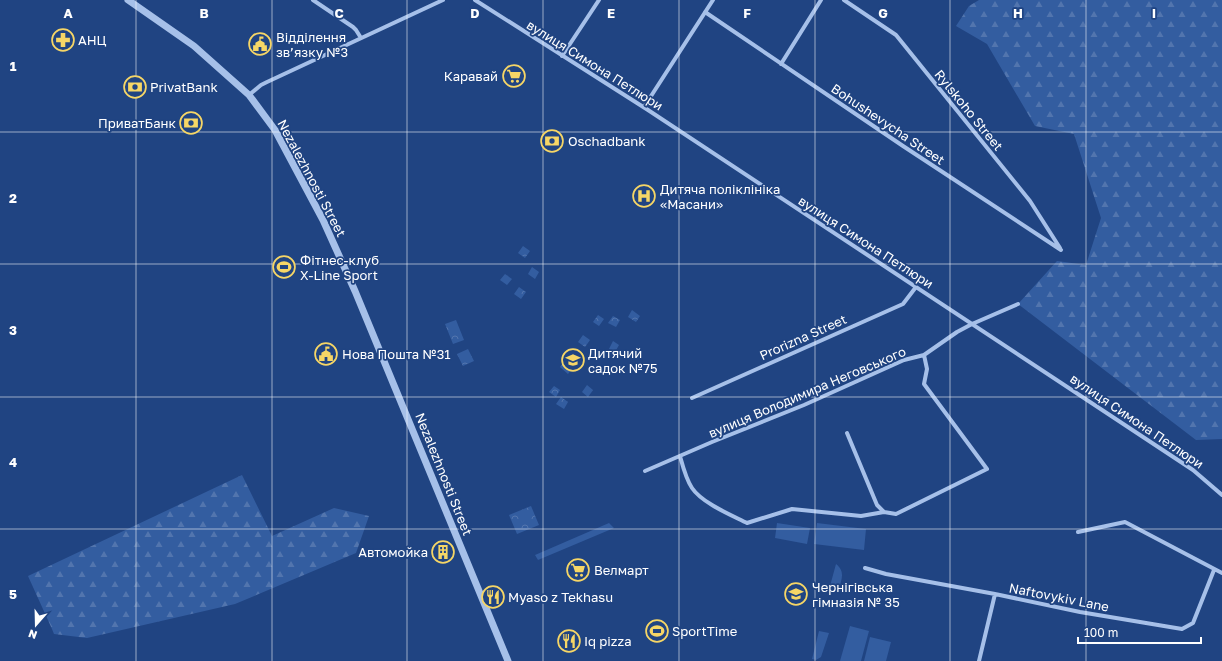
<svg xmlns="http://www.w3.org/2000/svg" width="1222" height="661" viewBox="0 0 1222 661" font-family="'Golos Text',sans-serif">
<defs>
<pattern id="forest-firs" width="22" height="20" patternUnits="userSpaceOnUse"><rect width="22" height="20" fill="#335da0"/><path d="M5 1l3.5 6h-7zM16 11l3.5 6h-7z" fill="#5275ae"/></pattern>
<pattern id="park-crowns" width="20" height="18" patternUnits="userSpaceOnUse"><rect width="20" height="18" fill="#335da0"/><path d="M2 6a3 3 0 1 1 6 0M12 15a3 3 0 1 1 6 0" fill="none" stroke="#5275ae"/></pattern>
</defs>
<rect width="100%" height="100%" fill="#204482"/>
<path fill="#335da0" d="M609,523L614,528L538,560L535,555Z
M777,523L810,528L807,544L775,538Z
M817,523L866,529L864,550L814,544Z
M836,564C845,571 842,579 839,588L830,586Z
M850,626L869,631L861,661H840Z
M819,631L829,633L821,657L816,660L812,659Z
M870,637L891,642L886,661H864Z"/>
<path fill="url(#forest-firs)" d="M979,0H1222V439L1196,440L1018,304L1057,261L1086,265L1101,218L1074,134L1035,126L987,44L956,26L969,6Z
M242,475L272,536L334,508L369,516L356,553L235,604L87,638L54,634L52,629L28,576Z"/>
<path fill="url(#park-crowns)" d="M523,246L530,251L525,258L518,253Z
M532,267L539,272L535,279L528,274Z
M505,274L512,279L507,285L500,280Z
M519,287L526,292L521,299L514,294Z
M632,310L640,316L636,322L628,317Z
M598,315L604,319L599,326L593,322Z
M613,316L620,320L616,327L608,323Z
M456,320L464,340L453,344L445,324Z
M583,335L590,340L585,347L578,342Z
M613,341L619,345L615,352L609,349Z
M468,349L474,361L463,366L457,354Z
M564,361L573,367L568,374L560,367Z
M587,385L593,390L588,397L582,392Z
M554,386L560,390L556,397L549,392Z
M561,397L568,402L564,409L556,404Z
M531,506L539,525L517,534L509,515Z"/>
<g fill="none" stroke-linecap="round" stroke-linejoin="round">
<path stroke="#a6c0e9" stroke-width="4" d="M313,0L353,27L356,30L361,38
M475,0L648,110L1193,470L1222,495
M844,0L896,35L1030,201L1060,248
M705,12L903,146L1061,250
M562,56L599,0
M781,64L821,0
M249,95L261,85L267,82L443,0
M644,107L713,0
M692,398L903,304L916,287
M847,433L877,505L884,512L896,514L987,469L924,384L927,369L924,355
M680,456C683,467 686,479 692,488C702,503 731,515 747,523L792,509L861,516L884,512
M645,471L712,442L804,405L904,360L924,355L957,332L972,324L1018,304
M1078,532L1125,522L1222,573
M865,568L886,574L995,594L1080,612L1182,629L1193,623L1214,570
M979,661L995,594"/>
<path stroke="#a6c0e9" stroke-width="7" d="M128,0L194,46L249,95L275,130L323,220L355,291L508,661"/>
</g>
<path fill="none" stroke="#fff" stroke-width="1" stroke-opacity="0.55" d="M136,0V661M272,0V661M407,0V661M543,0V661M679,0V661M815,0V661M950,0V661M1086,0V661M0,132H1222M0,264H1222M0,397H1222M0,529H1222"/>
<defs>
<g id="pharmacy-ring" transform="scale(1.15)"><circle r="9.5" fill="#204482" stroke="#f6d666" stroke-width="1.5"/><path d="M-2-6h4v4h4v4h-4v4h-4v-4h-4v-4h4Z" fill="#f6d666"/></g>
<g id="civic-ring" transform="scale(1.15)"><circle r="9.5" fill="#204482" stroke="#f6d666" stroke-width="1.5"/><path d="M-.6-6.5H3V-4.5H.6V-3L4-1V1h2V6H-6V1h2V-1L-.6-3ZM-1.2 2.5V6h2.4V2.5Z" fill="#f6d666"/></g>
<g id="supermarket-ring" transform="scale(1.15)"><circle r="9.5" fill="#204482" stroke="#f6d666" stroke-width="1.5"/><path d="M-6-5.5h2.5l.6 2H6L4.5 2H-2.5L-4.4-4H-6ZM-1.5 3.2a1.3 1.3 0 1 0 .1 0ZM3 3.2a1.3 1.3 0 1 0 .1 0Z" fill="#f6d666"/></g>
<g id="bank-ring" transform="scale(1.15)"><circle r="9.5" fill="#204482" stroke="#f6d666" stroke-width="1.5"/><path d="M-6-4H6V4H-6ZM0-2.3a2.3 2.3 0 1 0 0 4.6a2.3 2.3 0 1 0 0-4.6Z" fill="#f6d666"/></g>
<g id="hospital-ring" transform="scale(1.15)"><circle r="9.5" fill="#204482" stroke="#f6d666" stroke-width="1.5"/><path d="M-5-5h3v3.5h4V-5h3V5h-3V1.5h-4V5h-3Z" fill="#f6d666"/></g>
<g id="stadium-ring" transform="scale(1.15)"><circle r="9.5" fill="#204482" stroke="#f6d666" stroke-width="1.5"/><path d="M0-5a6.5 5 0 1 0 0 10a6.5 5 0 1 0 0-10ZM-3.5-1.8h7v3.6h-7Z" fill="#f6d666"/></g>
<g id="school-ring" transform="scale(1.15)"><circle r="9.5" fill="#204482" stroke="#f6d666" stroke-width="1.5"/><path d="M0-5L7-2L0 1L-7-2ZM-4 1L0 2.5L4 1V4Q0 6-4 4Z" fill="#f6d666"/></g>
<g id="building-ring" transform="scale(1.15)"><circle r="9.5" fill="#204482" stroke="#f6d666" stroke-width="1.5"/><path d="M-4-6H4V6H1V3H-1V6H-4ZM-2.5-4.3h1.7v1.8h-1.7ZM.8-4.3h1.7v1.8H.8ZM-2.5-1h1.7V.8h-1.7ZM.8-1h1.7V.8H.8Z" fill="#f6d666"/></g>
<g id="restaurant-ring" transform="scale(1.15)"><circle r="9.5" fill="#204482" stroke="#f6d666" stroke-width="1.5"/><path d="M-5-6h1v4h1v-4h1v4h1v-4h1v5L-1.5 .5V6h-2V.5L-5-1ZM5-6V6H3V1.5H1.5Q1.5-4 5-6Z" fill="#f6d666"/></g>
</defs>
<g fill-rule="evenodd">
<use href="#pharmacy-ring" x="63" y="40"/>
<use href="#civic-ring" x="260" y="44"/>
<use href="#supermarket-ring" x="514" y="76"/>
<use href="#bank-ring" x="135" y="87"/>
<use href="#bank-ring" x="191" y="123"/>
<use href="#bank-ring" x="552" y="141"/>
<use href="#hospital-ring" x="644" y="196"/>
<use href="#stadium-ring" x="284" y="267"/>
<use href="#civic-ring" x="326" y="354"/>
<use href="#school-ring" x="573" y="360"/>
<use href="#building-ring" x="443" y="552"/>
<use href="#supermarket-ring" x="578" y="570"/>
<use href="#school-ring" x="796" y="594"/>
<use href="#restaurant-ring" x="493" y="597"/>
<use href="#stadium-ring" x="657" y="631"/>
<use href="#restaurant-ring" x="569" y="641"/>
</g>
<g text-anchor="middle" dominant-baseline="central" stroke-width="3.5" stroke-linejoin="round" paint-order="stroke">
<g font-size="13" fill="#fff" stroke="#204482" text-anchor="start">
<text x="276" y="37">Відділення<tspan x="276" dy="15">зв’язку №3</tspan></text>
<text x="78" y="40">АНЦ</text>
<text x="498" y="76" text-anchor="end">Каравай</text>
<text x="150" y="87">PrivatBank</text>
<text x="176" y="123" text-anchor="end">ПриватБанк</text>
<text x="568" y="141">Oschadbank</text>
<text x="660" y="189">Дитяча поліклініка<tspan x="660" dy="15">«Масани»</tspan></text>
<text x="300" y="260">Фітнес-клуб<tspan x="300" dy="15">X-Line Sport</tspan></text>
<text x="588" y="353">Дитячий<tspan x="588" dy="15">садок №75</tspan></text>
<text x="342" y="354">Нова Пошта №31</text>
<text x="428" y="552" text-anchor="end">Автомойка</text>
<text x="594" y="570">Велмарт</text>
<text x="812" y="587">Чернігівська<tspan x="812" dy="15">гімназія № 35</tspan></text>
<text x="508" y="597">Myaso z Tekhasu</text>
<text x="672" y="631">SportTime</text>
<text x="584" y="641">Iq pizza</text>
</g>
<g font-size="13" fill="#fff" stroke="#204482">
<text transform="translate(595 65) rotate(32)">вулиця Симона Петлюри</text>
<text transform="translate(969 110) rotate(51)">Rylskoho Street</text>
<text transform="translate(888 124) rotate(34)">Bohushevycha Street</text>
<text transform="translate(312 178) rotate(62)">Nezalezhnosti Street</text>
<text transform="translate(866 242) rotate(33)">вулиця Симона Петлюри</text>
<text transform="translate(803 337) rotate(-24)">Prorizna Street</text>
<text transform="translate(807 392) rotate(-23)">вулиця Володимира Неговського</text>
<text transform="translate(1137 421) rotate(34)">вулиця Симона Петлюри</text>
<text transform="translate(444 474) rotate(68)">Nezalezhnosti Street</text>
<text transform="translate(1059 597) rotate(11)">Naftovykiv Lane</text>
</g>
</g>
<g font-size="13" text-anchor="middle" font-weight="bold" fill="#fff" stroke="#204482" stroke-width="3.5" stroke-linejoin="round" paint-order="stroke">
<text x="68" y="18">A</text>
<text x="204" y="18">B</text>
<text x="339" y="18">C</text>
<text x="475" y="18">D</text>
<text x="611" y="18">E</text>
<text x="747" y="18">F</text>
<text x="883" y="18">G</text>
<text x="1018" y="18">H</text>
<text x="1154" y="18">I</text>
<text x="13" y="71">1</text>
<text x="13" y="203">2</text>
<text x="13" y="335">3</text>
<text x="13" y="467">4</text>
<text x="13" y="599">5</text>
</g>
<g transform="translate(36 625) rotate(200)" stroke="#204482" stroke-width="3" paint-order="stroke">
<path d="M0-3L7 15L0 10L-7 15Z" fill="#ffffff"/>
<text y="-6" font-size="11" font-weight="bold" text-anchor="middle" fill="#ffffff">N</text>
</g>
<path d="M1078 637v6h123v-6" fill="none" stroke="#ffffff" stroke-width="2"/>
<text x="1084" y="637" font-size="12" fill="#ffffff" stroke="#204482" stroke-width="3" paint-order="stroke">100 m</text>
</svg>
